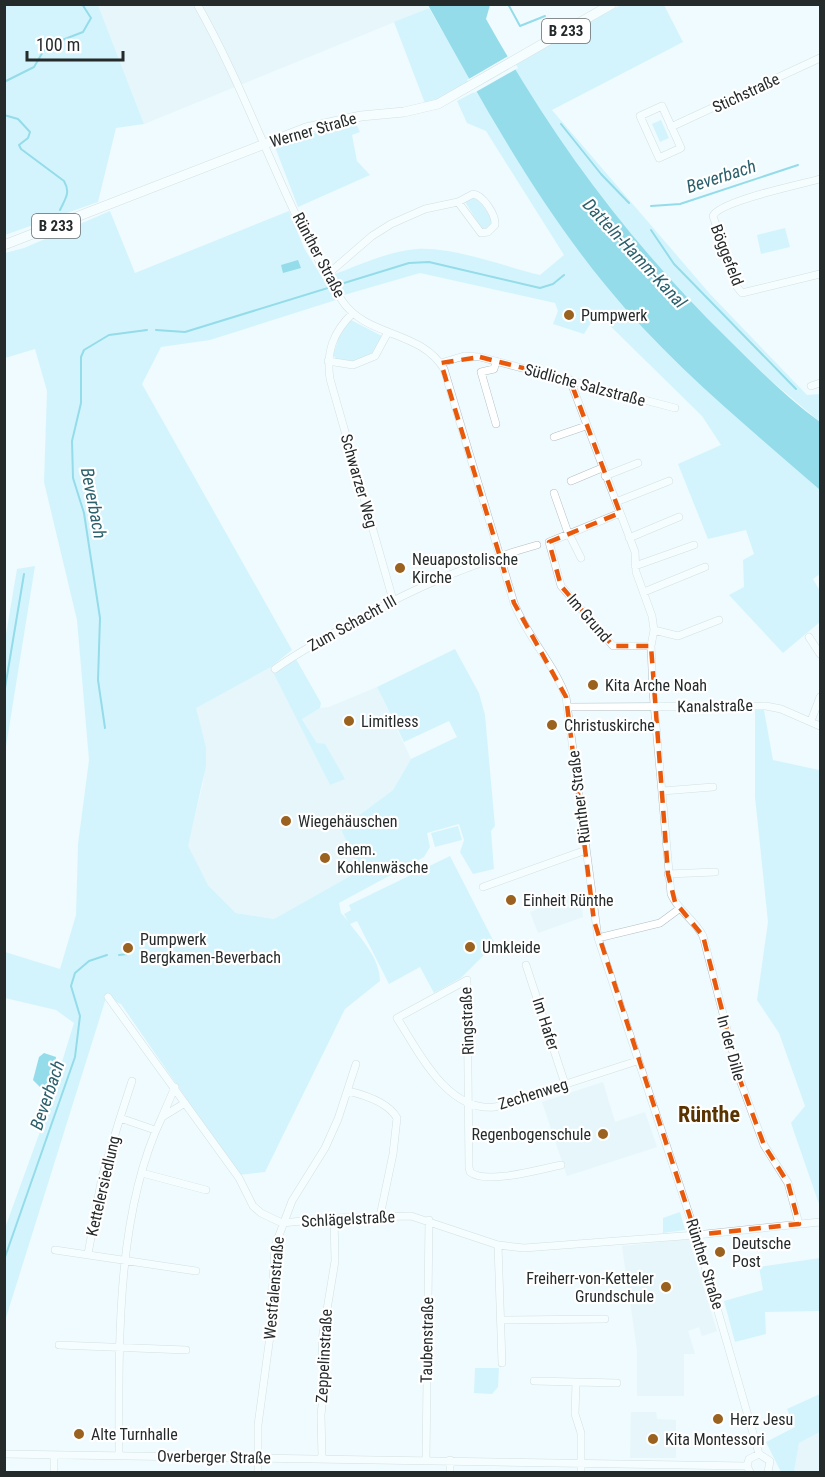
<svg xmlns="http://www.w3.org/2000/svg" width="825" height="1477" viewBox="0 0 825 1477" font-family="'Roboto Condensed',sans-serif">
<rect width="100%" height="100%" fill="#effbfe"/>
<path fill="#dbf0f6" d="M428,4L429,8L144,124L98,5Z
M271,667L330,785L345,778L317,743L302,718L320,708L329,707L377,687L411,759L393,790L341,829L359,871L274,919L236,913L208,885L187,846L203,784L206,747L195,708Z
M580,893L583,917L538,933L530,912L563,900L562,896Z
M603,1082L615,1122L645,1112L657,1147L567,1176L542,1102Z
M689,1239L717,1331L702,1336L699,1327L688,1331L695,1354H684V1396H637V1350L622,1246Z
M631,1412H656L657,1419L676,1420V1458H630Z
M820,1432V1472H794L799,1443Z"/>
<path fill="#b2ecfa" d="M4,5H98L144,124L116,128L98,202L5,235Z
M621,5H664L683,42L552,110L710,294L807,395L820,394V422L763,374L673,285L605,204L541,114L509,59L561,37Z
M429,8L472,83L426,106L394,22Z
M476,91L567,234L608,288L698,382L820,490V574L813,579L820,591V622L783,653L729,595L744,587L743,560L754,554L746,530L708,539L678,464L721,445L702,416L597,313L584,334L553,324L558,311L555,303L420,273L344,295L332,275C358,266 388,251 417,249C454,247 503,266 540,275L564,255L486,131L467,123L457,101Z
M661,120L669,138L660,142L652,124Z
M356,124L360,132L352,135L357,161L370,175L298,207L275,147L316,132Z
M473,197L477,198L492,219L490,227L482,229L465,202Z
M110,211L135,273L289,211L304,248L336,300L210,340L161,347L142,384L292,650L271,667L196,708L206,747V766L188,846L208,885L236,913L274,919L359,871L341,829L393,790L411,759L457,737L449,721L404,742L377,687L455,649L479,693L485,715L495,826L491,831L494,869L473,874L460,852L464,840L459,824L427,833L430,847L424,857L339,903L341,913L348,921L344,914L351,910L349,905L450,856L495,944L461,978L434,993L420,967L389,984L357,921L350,924C363,941 380,959 380,981L345,1009L265,1172L239,1175L121,1004L106,998L5,1321V1228L42,1126L74,1023L56,1010L5,998V952L60,969L76,915L78,844L89,760L77,620L44,482L47,391L35,349L5,358V253L24,248Z
M785,228L790,247L761,254L757,235Z
M351,320L382,336L376,352L355,363L337,360L333,355L341,331Z
M35,566L5,753V640L17,569Z
M296,659L321,703L320,708L302,719L317,743L325,744L345,779L330,785L273,672Z
M755,710H764L773,760L819,770L820,1207L791,1123L805,1106L779,1033L757,1000L768,922L755,797Z
M458,826L462,840L435,847L431,833Z
M680,1212L685,1230L663,1233V1218Z
M820,1258V1311L765,1312L766,1334L735,1342L724,1301L763,1290L759,1267Z
M475,1368H499L498,1387L492,1394L474,1393Z
M820,1394V1432L799,1443L794,1472H781L766,1442L795,1427L787,1409Z"/>
<path fill="#27b5d1" d="M428,5H490L486,19C555,142 628,241 729,340C758,369 787,398 820,422V490C747,426 669,363 607,287C536,201 482,102 428,5Z
M298,260L301,268L283,273L281,265Z
M44,1053L56,1057L52,1084L42,1089L33,1080L39,1057Z"/>
<path fill="#effbfe" d="M510,55L518,68L474,93L467,80Z"/>
<g fill="none" stroke-linecap="round" stroke-linejoin="round">
<path stroke="#27b5d1" stroke-width="2" d="M508,4L520,26L545,16
M4,82L34,67L44,50L57,42L83,32L91,18L82,4
M4,115L18,119L30,132L28,138L19,145L21,149L64,181C71,193 65,199 60,210
M561,124L601,174L629,203
M651,206L680,204L798,165
M651,230L674,264L796,389
M156,330L185,332L409,263L429,262L540,288L553,284L564,275
M4,694L24,574
M105,728L98,680L100,618L84,513L73,478L72,441L81,403V357L84,350L109,335L147,330
M119,955L128,954
M4,1260L75,1057L80,1016L71,986L75,973L89,961L107,955"/>
<g stroke="#b3bfc2" stroke-width="8">
<path id="minor" d="M197,4C251,99 283,206 341,299C365,338 420,329 444,369L514,603C527,637 554,663 566,697L598,938L696,1235L759,1454
M662,106L681,148L659,158L640,116Z
M671,127L820,58
M820,179C802,184 719,201 713,216L737,287L742,293L820,274
M328,274L372,236L391,224L425,209L458,202L473,194C483,195 496,215 495,225L488,232L481,233L458,202
M353,313C333,332 326,352 330,379L393,600
M328,361L353,365L375,356L388,332
M441,363L464,356L480,357L675,408
M570,380L635,552L636,572L652,616L654,630L651,646L653,692L671,894C678,911 694,919 703,936L740,1080L764,1145L788,1183L799,1224
M811,386L820,383
M496,424L481,372L494,369L496,361
M554,437L586,426
M605,476L638,463
M571,481L602,468
M554,493L567,530L581,558
M616,502L669,481
M620,513L549,542L561,586L613,646H651
M629,538L679,517
M635,566L694,545
M644,592L705,567
M654,630L678,636L719,620
M809,637L820,654
M275,669C297,653 319,642 342,628C410,590 463,566 537,545
M569,707L766,706L781,709L820,726
M811,721L820,697
M662,791L713,787
M668,874L715,872
M483,887L586,850
M598,938L660,923L679,909
M526,965L565,1084
M108,997L239,1178L253,1206L261,1213L282,1223L334,1218L411,1216L498,1245L524,1248L696,1235L820,1222
M175,1087L162,1117L185,1103
M348,1091C365,1095 388,1102 397,1118L393,1154L380,1216
M120,1118L132,1081
M561,1165C541,1169 486,1185 470,1172L469,1167L467,980L397,1018C419,1052 447,1112 495,1107L637,1061
M142,1173L206,1190
M498,1245L502,1363
M55,1250L196,1271
M88,1254L102,1177L120,1118L155,1130
M500,1320L605,1319
M59,1345L186,1350
M534,1381L576,1382
M4,1454L747,1466
M54,1455V1472
M119,1456C119,1349 115,1215 162,1117
M322,1458L321,1415L324,1386L322,1340L335,1261L334,1218
M426,1460L429,1220
M258,1472V1425L270,1336L275,1246L292,1201L325,1148L338,1119L356,1064
M450,1472V1460
M581,1472V1433L575,1414L576,1382L617,1383
M750,1472L747,1466L749,1459L759,1454L770,1461L768,1472"/>
</g>
<g stroke="#b3bfc2" stroke-width="10">
<path id="major" d="M4,245L306,128L361,116L404,112L438,104L612,4"/>
</g>
<use href="#minor" stroke="#fff" stroke-width="7"/>
<use href="#major" stroke="#fff" stroke-width="9"/>
</g>
<path d="M0 0H825V1477H0ZM480,357L570,380L620,513L549,542L561,586L613,646H651L668,874L675,902L703,936L740,1080L764,1145L788,1183L799,1224L696,1235L594,921L566,697L514,603L441,363Z" fill="#effbfe" fill-opacity=".55" fill-rule="evenodd"/>
<path fill="none" stroke="#e8590c" stroke-width="4.5" stroke-dasharray="12 8" stroke-linejoin="round" d="M480,357L570,380L620,513L549,542L561,586L613,646H651L668,874L675,902L703,936L740,1080L764,1145L788,1183L799,1224L696,1235L594,921L566,697L514,603L441,363Z"/>
<g fill="#9a611f" stroke="#fff" stroke-width="2">
<circle cx="569" cy="315" r="6"/>
<circle cx="400" cy="568" r="6"/>
<circle cx="593" cy="685" r="6"/>
<circle cx="349" cy="721" r="6"/>
<circle cx="552" cy="725" r="6"/>
<circle cx="286" cy="821" r="6"/>
<circle cx="325" cy="858" r="6"/>
<circle cx="511" cy="900" r="6"/>
<circle cx="470" cy="947" r="6"/>
<circle cx="128" cy="948" r="6"/>
<circle cx="603" cy="1134" r="6"/>
<circle cx="720" cy="1252" r="6"/>
<circle cx="666" cy="1287" r="6"/>
<circle cx="718" cy="1419" r="6"/>
<circle cx="79" cy="1434" r="6"/>
<circle cx="653" cy="1439" r="6"/>
</g>
<g text-anchor="middle" dominant-baseline="central" stroke-width="4.5" stroke-linejoin="round" paint-order="stroke">
<g fill="#fff" stroke="#666a6b" stroke-width="1.5">
<rect x="542" y="19" width="48" height="24" rx="4.5"/>
<rect x="32" y="214" width="48" height="24" rx="4.5"/>
</g>
<g font-size="15" font-weight="bold" fill="#252a2b">
<text x="566" y="31">B 233</text>
<text x="56" y="226">B 233</text>
</g>
<g font-size="16" fill="#252a2b" stroke="#fff">
<text transform="translate(746 93) rotate(-25)">Stichstraße</text>
<text transform="translate(313 130) rotate(-16)">Werner Straße</text>
<text transform="translate(319 255) rotate(62)">Rünther Straße</text>
<text transform="translate(727 255) rotate(69)">Böggefeld</text>
<text transform="translate(585 385) rotate(15)">Südliche Salzstraße</text>
<text transform="translate(359 481) rotate(74)">Schwarzer Weg</text>
<text transform="translate(589 618) rotate(49)">Im Grund</text>
<text transform="translate(352 623) rotate(-29)">Zum Schacht III</text>
<text transform="translate(715 706) rotate(-1)">Kanalstraße</text>
<text transform="translate(579 797) rotate(-97)">Rünther Straße</text>
<text transform="translate(467 1021) rotate(-92)">Ringstraße</text>
<text transform="translate(546 1024) rotate(72)">Im Hafer</text>
<text transform="translate(731 1048) rotate(75)">In der Dille</text>
<text transform="translate(533 1094) rotate(-17)">Zechenweg</text>
<text transform="translate(103 1186) rotate(-77)">Kettelersiedlung</text>
<text transform="translate(348 1219) rotate(-3)">Schlägelstraße</text>
<text transform="translate(705 1264) rotate(73)">Rünther Straße</text>
<text transform="translate(274 1288) rotate(-85)">Westfalenstraße</text>
<text transform="translate(427 1340) rotate(-89)">Taubenstraße</text>
<text transform="translate(324 1356) rotate(-87)">Zeppelinstraße</text>
<text transform="translate(214 1457) rotate(1)">Overberger Straße</text>
</g>
<g font-size="16" fill="#252a2b" stroke="#fff" text-anchor="start">
<text x="581" y="315">Pumpwerk</text>
<text x="412" y="559">Neuapostolische<tspan x="412" dy="18">Kirche</tspan></text>
<text x="605" y="685">Kita Arche Noah</text>
<text x="361" y="721">Limitless</text>
<text x="564" y="725">Christuskirche</text>
<text x="298" y="821">Wiegehäuschen</text>
<text x="337" y="849">ehem.<tspan x="337" dy="18">Kohlenwäsche</tspan></text>
<text x="523" y="900">Einheit Rünthe</text>
<text x="140" y="939">Pumpwerk<tspan x="140" dy="18">Bergkamen-Beverbach</tspan></text>
<text x="482" y="947">Umkleide</text>
<text x="591" y="1134" text-anchor="end">Regenbogenschule</text>
<text x="732" y="1243">Deutsche<tspan x="732" dy="18">Post</tspan></text>
<text x="654" y="1278" text-anchor="end">Freiherr-von-Ketteler<tspan x="654" dy="18">Grundschule</tspan></text>
<text x="730" y="1419">Herz Jesu</text>
<text x="91" y="1434">Alte Turnhalle</text>
<text x="665" y="1439">Kita Montessori</text>
</g>
<g font-size="18" font-style="italic" fill="#2b606c" stroke="#fff">
<text transform="translate(721 176) rotate(-18)">Beverbach</text>
<text transform="translate(635 253) rotate(47)">Datteln-Hamm-Kanal</text>
<text transform="translate(94 503) rotate(79)">Beverbach</text>
<text transform="translate(47 1095) rotate(-71)">Beverbach</text>
</g>
<g font-size="22" font-weight="bold" fill="#593301" stroke="#fff">
<text x="709" y="1114">Rünthe</text>
</g>
</g>
<rect width="825" height="1477" fill="none" stroke="#252a2b" stroke-width="12"/>
<path d="M27 51v9h96v-9" fill="none" stroke="#252a2b" stroke-width="3"/>
<text x="36" y="51" font-size="18" fill="#252a2b" stroke="#ffffff" stroke-width="4.5" paint-order="stroke">100 m</text>
</svg>
